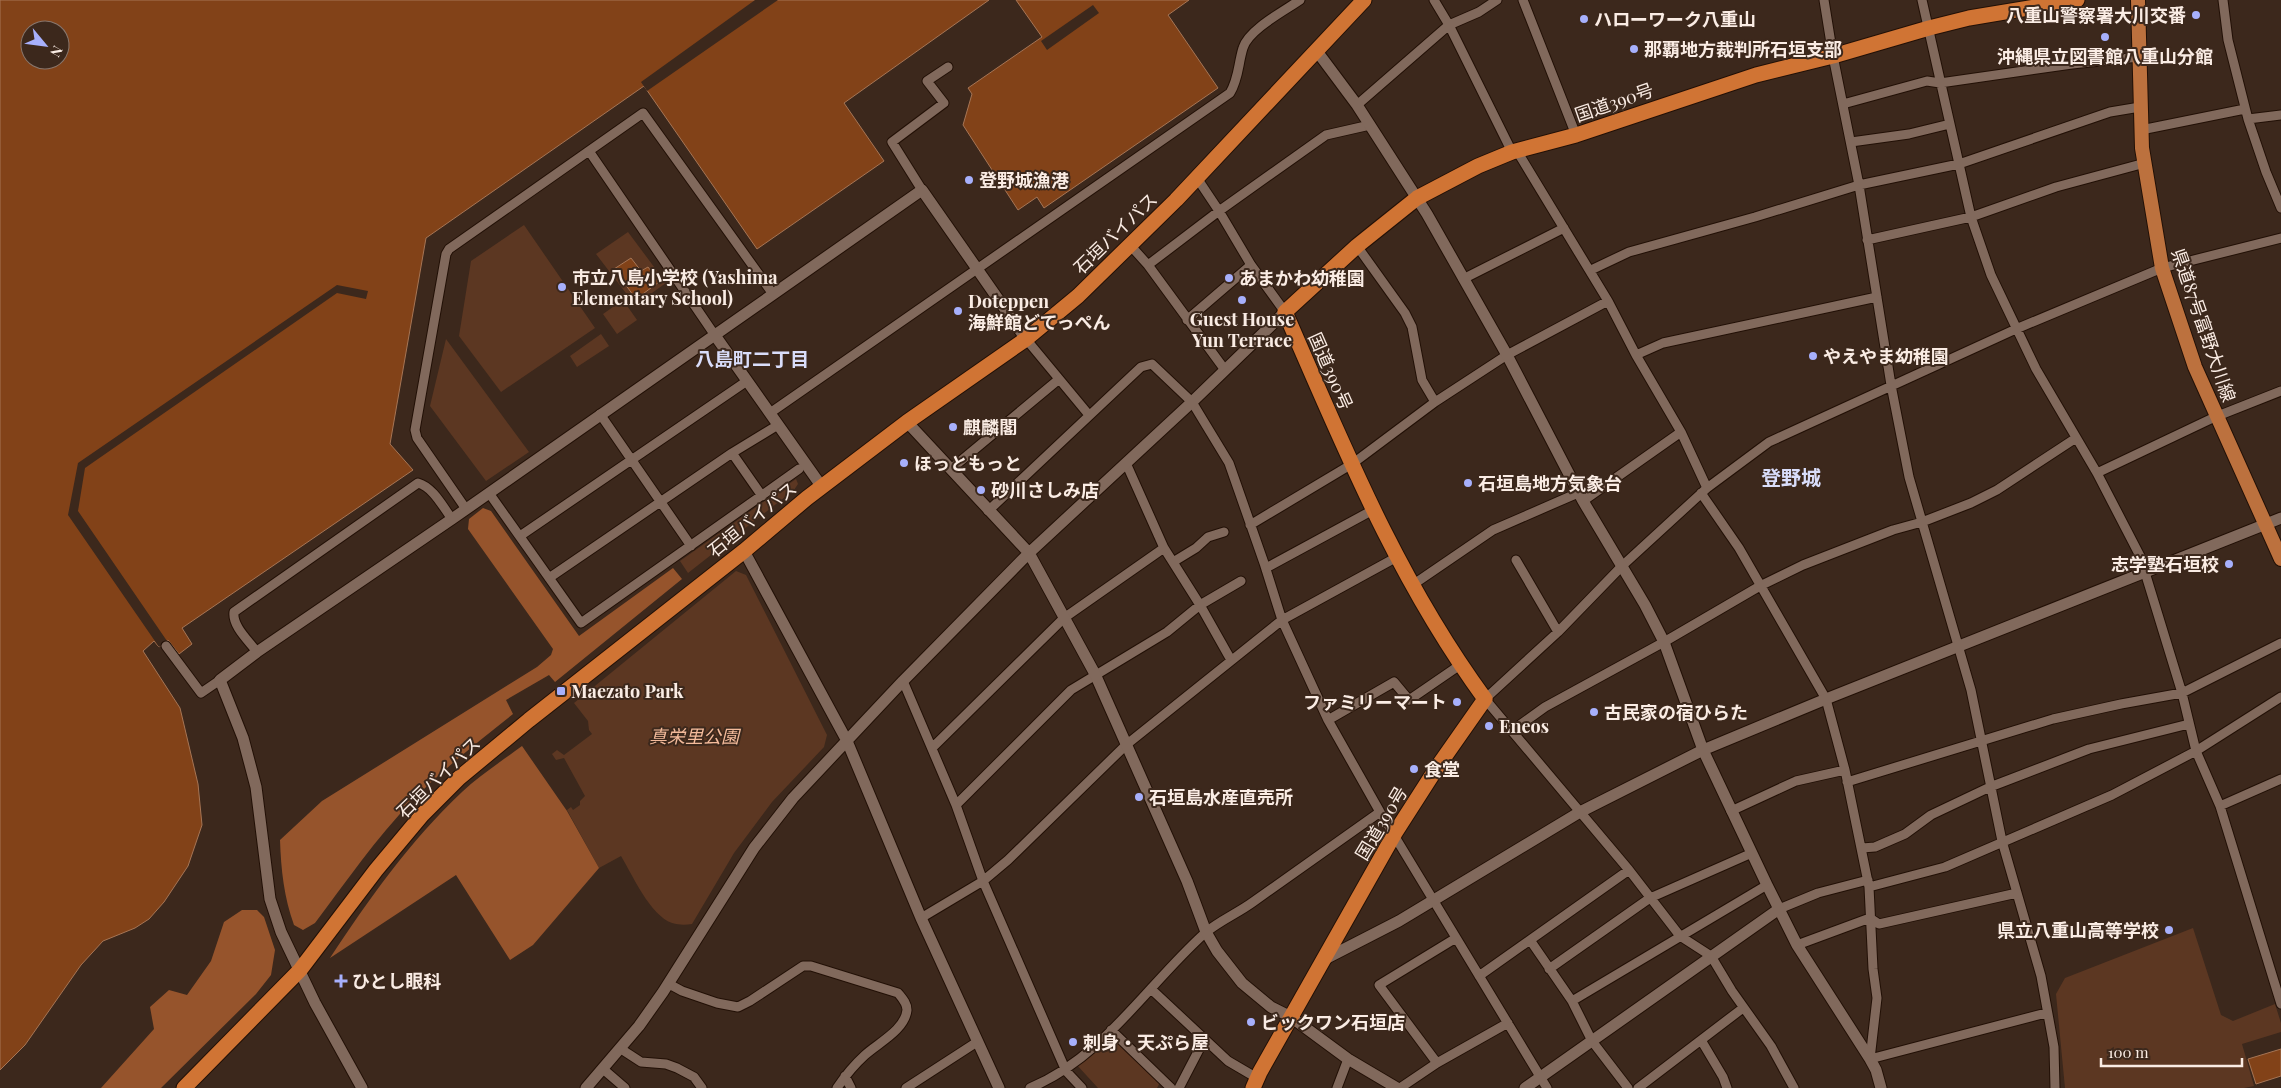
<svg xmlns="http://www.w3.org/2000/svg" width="2281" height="1088" viewBox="0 0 2281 1088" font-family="'Playfair Display','Noto Sans JP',serif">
<rect width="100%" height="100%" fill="#3c281c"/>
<path fill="#5c3722" d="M524,225L595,328L501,392L459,336L471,261Z
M628,232L666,283L635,305L596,254Z
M623,300L637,320L617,334L603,314Z
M601,334L609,346L577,367L570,356Z
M446,339L529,452L486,481L430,406Z
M796,479L798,484L794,490L688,573L680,561Z
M736,571L746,575L827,735L824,747L772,802L734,853L692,924C685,925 679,925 672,923C650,915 633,876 621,856L599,868L567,810L571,807L573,810L580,805V801L585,796L564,758L556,760L552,754L557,750L564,755L592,734L589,730L588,721L574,703Z
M2193,928L2221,1015L2233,1021L2275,1004L2281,1023V1032L2242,1044L2254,1086L2244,1088H2065L2056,994L2065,978Z
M1111,1034L1160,1082L1157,1088H1098L1076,1064Z"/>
<path fill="#96542c" d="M483,508L491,511L579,636L673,568L682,579L555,682L549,675L506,700L513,714C478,742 443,769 412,801C376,838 346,882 315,923L303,930L294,925C284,897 281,870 280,840L322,801L537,667L551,655L553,649L468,529L469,519Z
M522,746L567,811L599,868L533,945L510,960L456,875L330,958C369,899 410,841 462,792C480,775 502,761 522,746Z
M242,910H257L264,917L275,950L271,975L256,994L161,1088H101L154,1029L150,1007L169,990L187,995L211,961L224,922Z"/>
<path fill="#824218" stroke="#a67555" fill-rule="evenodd" d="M0,0H989L844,103L884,161L757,249L644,86L426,238L390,444L413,470L182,628L192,644L179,654L168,640L159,647L154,641L143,651L180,708L198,784L202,825L188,866L164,902L149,919L135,928L103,941L81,965L25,1045L0,1070ZM30,30H60V60H30Z
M1016,0H1189L1168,15L1218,88L1044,208L1037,197L1018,210L963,125L972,94L968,88L1042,37Z
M631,258L641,271L648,267L659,282L636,299L614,269Z
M2281,1049V1076L2256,1084L2248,1059Z"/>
<path fill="#3c281c" d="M755,0H778L647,91L641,82Z
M1093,5L1099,13L1047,50L1041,41Z
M337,285L368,291L366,299L337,293L85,468L78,511L167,641L159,647L68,515L78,463Z"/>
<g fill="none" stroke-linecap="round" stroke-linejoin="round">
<g stroke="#221006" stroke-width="11">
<path id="minor" d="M1434,0L1449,25L1512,152
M1523,0L1576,135
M1824,0L1833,56L1859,185L1891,385L1909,477L1971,690L2002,841L2041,976L2054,1047L2055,1088
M1922,0L1971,217L1991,275L2036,369L2097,473L2140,556L2182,693L2196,751L2220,806L2281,1004
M2223,0L2228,40L2248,119L2266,172L2281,208
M1843,104L1927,81L1940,83L2072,64L2139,57
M1357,105L1449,25L1479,12L1497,0
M2248,119L2281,115
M2141,130L2245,109
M1851,142L1909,134L1950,124
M589,151L714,334
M1517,151L1608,301L1636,355L1681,432L1707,488
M1197,178L1219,211L1251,265L1285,312
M922,190L892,142L944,103L927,81L948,67
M1867,240L1971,217L2056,187L2145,163
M1130,245L1148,265L1225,370
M1357,246L1405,313L1412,327L1422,380L1435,402
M1148,265L1219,211L1326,135L1370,125
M1591,270L1629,252L1755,217L1859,185L1959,164L2110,112L2140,107
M1463,279L1564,228
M1187,320L1251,265
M1026,339L1089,415
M1636,355L1663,343L1877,297
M770,413L1230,93C1239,78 1238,64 1243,48C1248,30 1284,11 1300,0
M600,414L691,546
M732,453L762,496
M1126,463L1164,548L1200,605L1231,660
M951,469L1058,380
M2097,473L2215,417L2281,391
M489,493L581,623L799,469
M1701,493L1739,548L1826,699L1845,770L1869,887L1873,969L1877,998L1870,1059L2046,1013
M1583,501L1681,432
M466,509L417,438L415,430L446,254L449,249L643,113L773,294
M988,511L1141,367L1152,364L1192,402L1229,463L1264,563L1282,620L1328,720L1380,812L1547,1088
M1250,525L1352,464L1435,402L1507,355L1608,301
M520,536L747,381
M1516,560L1558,632
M1173,562L1196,548L1208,537L1224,532
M1266,568L1373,510
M549,578L732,453L778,425
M1411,586L1493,530L1578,493
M166,646L201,693L220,680
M257,652C249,641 232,626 234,612L418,483C433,487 443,507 452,519
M903,681L956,805L983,881L1066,1071L1082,1088
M1328,720L1394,682L1409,700L1460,665
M1513,730L1545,707L1664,642L1760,586L1803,565L1893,530L1922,522L1971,503L1997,490L2076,438
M932,748L1064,618L1164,548
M1847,782L2053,719L2121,704L2182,693L2281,643
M956,805L1071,690L1167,632L1200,605L1241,581
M2220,806L2281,779
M1731,811L1796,781L1845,770
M1862,848L1875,847L1905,834L1931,815L1990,787L2089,749L2189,724
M1869,887L1945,867L2112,795L2196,751L2281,697
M1779,909L1818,893L1868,880
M921,918L983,881L1008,860L1126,745L1282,620L1397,557
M1797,945L1870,918L1879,924L2017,893
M1549,969L1650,898L1752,853
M1479,976L1530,940
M669,984L682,991L717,1003L738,1007L750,1001L803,966H811L898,993C902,998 907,1003 907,1010C905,1030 878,1043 865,1055C854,1065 845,1076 837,1088
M1151,989L1228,1061L1257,1078
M1572,1001L1767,885
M1111,1030L1171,1088
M1701,1040L1723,1077L1727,1088
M621,1049L641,1062L666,1064L677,1068L694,1077L702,1088
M1437,1063L1379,985L1456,938
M603,1069L625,1088
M845,1076L851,1088
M906,1088L977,1042
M1030,1088C1104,1057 1147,985 1205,933C1219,921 1238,913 1253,902C1295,872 1338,842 1380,812
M1179,1088L1204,1040
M1337,1088L1348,1059
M1400,1088L1437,1063L1508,1023
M1628,1088L1592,1041L1572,1001L1530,940L1629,870
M1638,1088L1743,1008
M1794,1088L1771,1046L1732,991L1711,956L1680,936L1629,870L1485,699L1558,632L1622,566L1707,488L1769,442L2016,329L2162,268L2281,238"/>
</g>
<g stroke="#221006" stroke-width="13">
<path id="tertiary" d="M1316,50L1357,105L1427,214L1507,355L1583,501L1645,605L1664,642L1703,750L1767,885L1797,945L1870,1059L1876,1070L1881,1088
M714,334L822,487
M907,422L1029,553L1095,674L1187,881L1206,932L1217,951L1242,983L1271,1007L1291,1017L1348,1059L1397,1088
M744,551L847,741L921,918L999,1088
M1325,959L1399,921L1580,812L1703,750L1826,699L2281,518
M362,1088L315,1003L281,932L270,899L256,787L243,738L220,680L257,652L452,519L922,190L1026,339
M586,1088L639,1026L663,992L754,848L793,798L903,681L1029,553L1192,402L1285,312
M1525,1088L1779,909"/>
</g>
<g stroke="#221006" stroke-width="16">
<path id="primary" d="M2138,0L2142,148L2162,268L2195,367L2281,559"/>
</g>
<g stroke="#221006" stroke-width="17">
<path id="trunk" d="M184,1088L300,970L376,870L422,815L459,778L529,720L744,551L807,498L907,422L1026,339L1078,296L1176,200L1364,0
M1253,1088L1260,1072L1395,833L1436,769L1485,699C1397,579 1344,447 1285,312L1357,246L1417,198L1478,166L1512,152L1576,135L1756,75L1833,56L1929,28L1969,18L2077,0"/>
</g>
<use href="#minor" stroke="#81695c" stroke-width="9"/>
<use href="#tertiary" stroke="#81695c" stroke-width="11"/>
<use href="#primary" stroke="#bc713e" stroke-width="14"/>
<use href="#trunk" stroke="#d07434" stroke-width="15"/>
</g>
<g fill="#a7b0fc" stroke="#3c281c" stroke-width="2">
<circle cx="2196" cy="15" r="5"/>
<circle cx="1584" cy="19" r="5"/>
<circle cx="2105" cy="37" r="5"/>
<circle cx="1634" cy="49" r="5"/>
<circle cx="969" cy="180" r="5"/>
<circle cx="1229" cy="278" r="5"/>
<circle cx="562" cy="287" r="5"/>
<circle cx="1242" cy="300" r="5"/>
<circle cx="958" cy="311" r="5"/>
<circle cx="1813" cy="356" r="5"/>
<circle cx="953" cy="427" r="5"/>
<circle cx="904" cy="463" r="5"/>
<circle cx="1468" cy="483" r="5"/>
<circle cx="981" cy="490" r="5"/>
<circle cx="2229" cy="564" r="5"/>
<rect x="556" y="686" width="10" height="10" rx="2.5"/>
<circle cx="1457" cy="702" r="5"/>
<circle cx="1594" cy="712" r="5"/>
<circle cx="1489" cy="726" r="5"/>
<circle cx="1414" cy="769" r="5"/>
<circle cx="1139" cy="797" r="5"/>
<circle cx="2169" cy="930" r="5"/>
<path d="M338.5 973.5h5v5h5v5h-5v5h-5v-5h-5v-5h5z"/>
<circle cx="1251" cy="1022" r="5"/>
<circle cx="1073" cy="1042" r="5"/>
</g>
<g text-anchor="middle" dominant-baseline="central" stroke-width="4" stroke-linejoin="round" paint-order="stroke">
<g font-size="18" font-weight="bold" fill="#faece4" stroke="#3c281c" text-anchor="start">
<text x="2186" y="15" text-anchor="end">八重山警察署大川交番</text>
<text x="1594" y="19">ハローワーク八重山</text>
<text x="1644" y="49">那覇地方裁判所石垣支部</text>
<text x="2105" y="56" text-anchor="middle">沖縄県立図書館八重山分館</text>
<text x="979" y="180">登野城漁港</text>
<text x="572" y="277">市立八島小学校 (Yashima<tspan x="572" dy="21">Elementary School)</tspan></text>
<text x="1239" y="278">あまかわ幼稚園</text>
<text x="968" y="301">Doteppen<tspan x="968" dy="21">海鮮館どてっぺん</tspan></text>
<text x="1242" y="319" text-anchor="middle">Guest House<tspan x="1242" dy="21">Yun Terrace</tspan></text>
<text x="1823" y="356">やえやま幼稚園</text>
<text x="963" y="427">麒麟閣</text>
<text x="914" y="463">ほっともっと</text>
<text x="1478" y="483">石垣島地方気象台</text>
<text x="991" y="490">砂川さしみ店</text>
<text x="2219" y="564" text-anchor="end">志学塾石垣校</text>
<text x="571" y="691">Maezato Park</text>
<text x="1447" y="702" text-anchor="end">ファミリーマート</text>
<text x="1604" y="712">古民家の宿ひらた</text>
<text x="1499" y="726">Eneos</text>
<text x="1424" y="769">食堂</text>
<text x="1149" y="797">石垣島水産直売所</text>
<text x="2159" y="930" text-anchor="end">県立八重山高等学校</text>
<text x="352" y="981">ひとし眼科</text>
<text x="1261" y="1022">ビックワン石垣店</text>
<text x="1083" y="1042">刺身・天ぷら屋</text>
</g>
<g font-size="18" fill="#faece4" stroke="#3c281c">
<text transform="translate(1614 102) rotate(-19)">国道390号</text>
<text transform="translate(1115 233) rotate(-44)">石垣バイパス</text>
<text transform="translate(2204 325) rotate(71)">県道87号富野大川線</text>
<text transform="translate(1331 371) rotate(66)">国道390号</text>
<text transform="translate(752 519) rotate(-39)">石垣バイパス</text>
<text transform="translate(438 777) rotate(-44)">石垣バイパス</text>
<text transform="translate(1381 823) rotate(-59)">国道390号</text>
</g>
<g font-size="18" font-style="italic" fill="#f4bb9b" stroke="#3c281c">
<text x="694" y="736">真栄里公園</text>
</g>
<g font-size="19" font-weight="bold" fill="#d9ddfa" stroke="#3c281c">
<text x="752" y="358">八島町二丁目</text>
</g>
<g font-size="20" font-weight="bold" fill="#d9ddfa" stroke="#3c281c">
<text x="1791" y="476">登野城</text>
</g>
</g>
<g transform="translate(45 45) rotate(119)"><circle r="24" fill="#3c281c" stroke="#88766c"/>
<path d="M0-4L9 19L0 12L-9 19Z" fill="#a7b0fc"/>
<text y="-8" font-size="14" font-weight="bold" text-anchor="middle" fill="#faece4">N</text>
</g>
<path d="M2101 1058v8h141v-8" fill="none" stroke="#faece4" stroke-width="2.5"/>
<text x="2108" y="1058" font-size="15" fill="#faece4" stroke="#3c281c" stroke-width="4" paint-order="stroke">100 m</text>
</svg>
